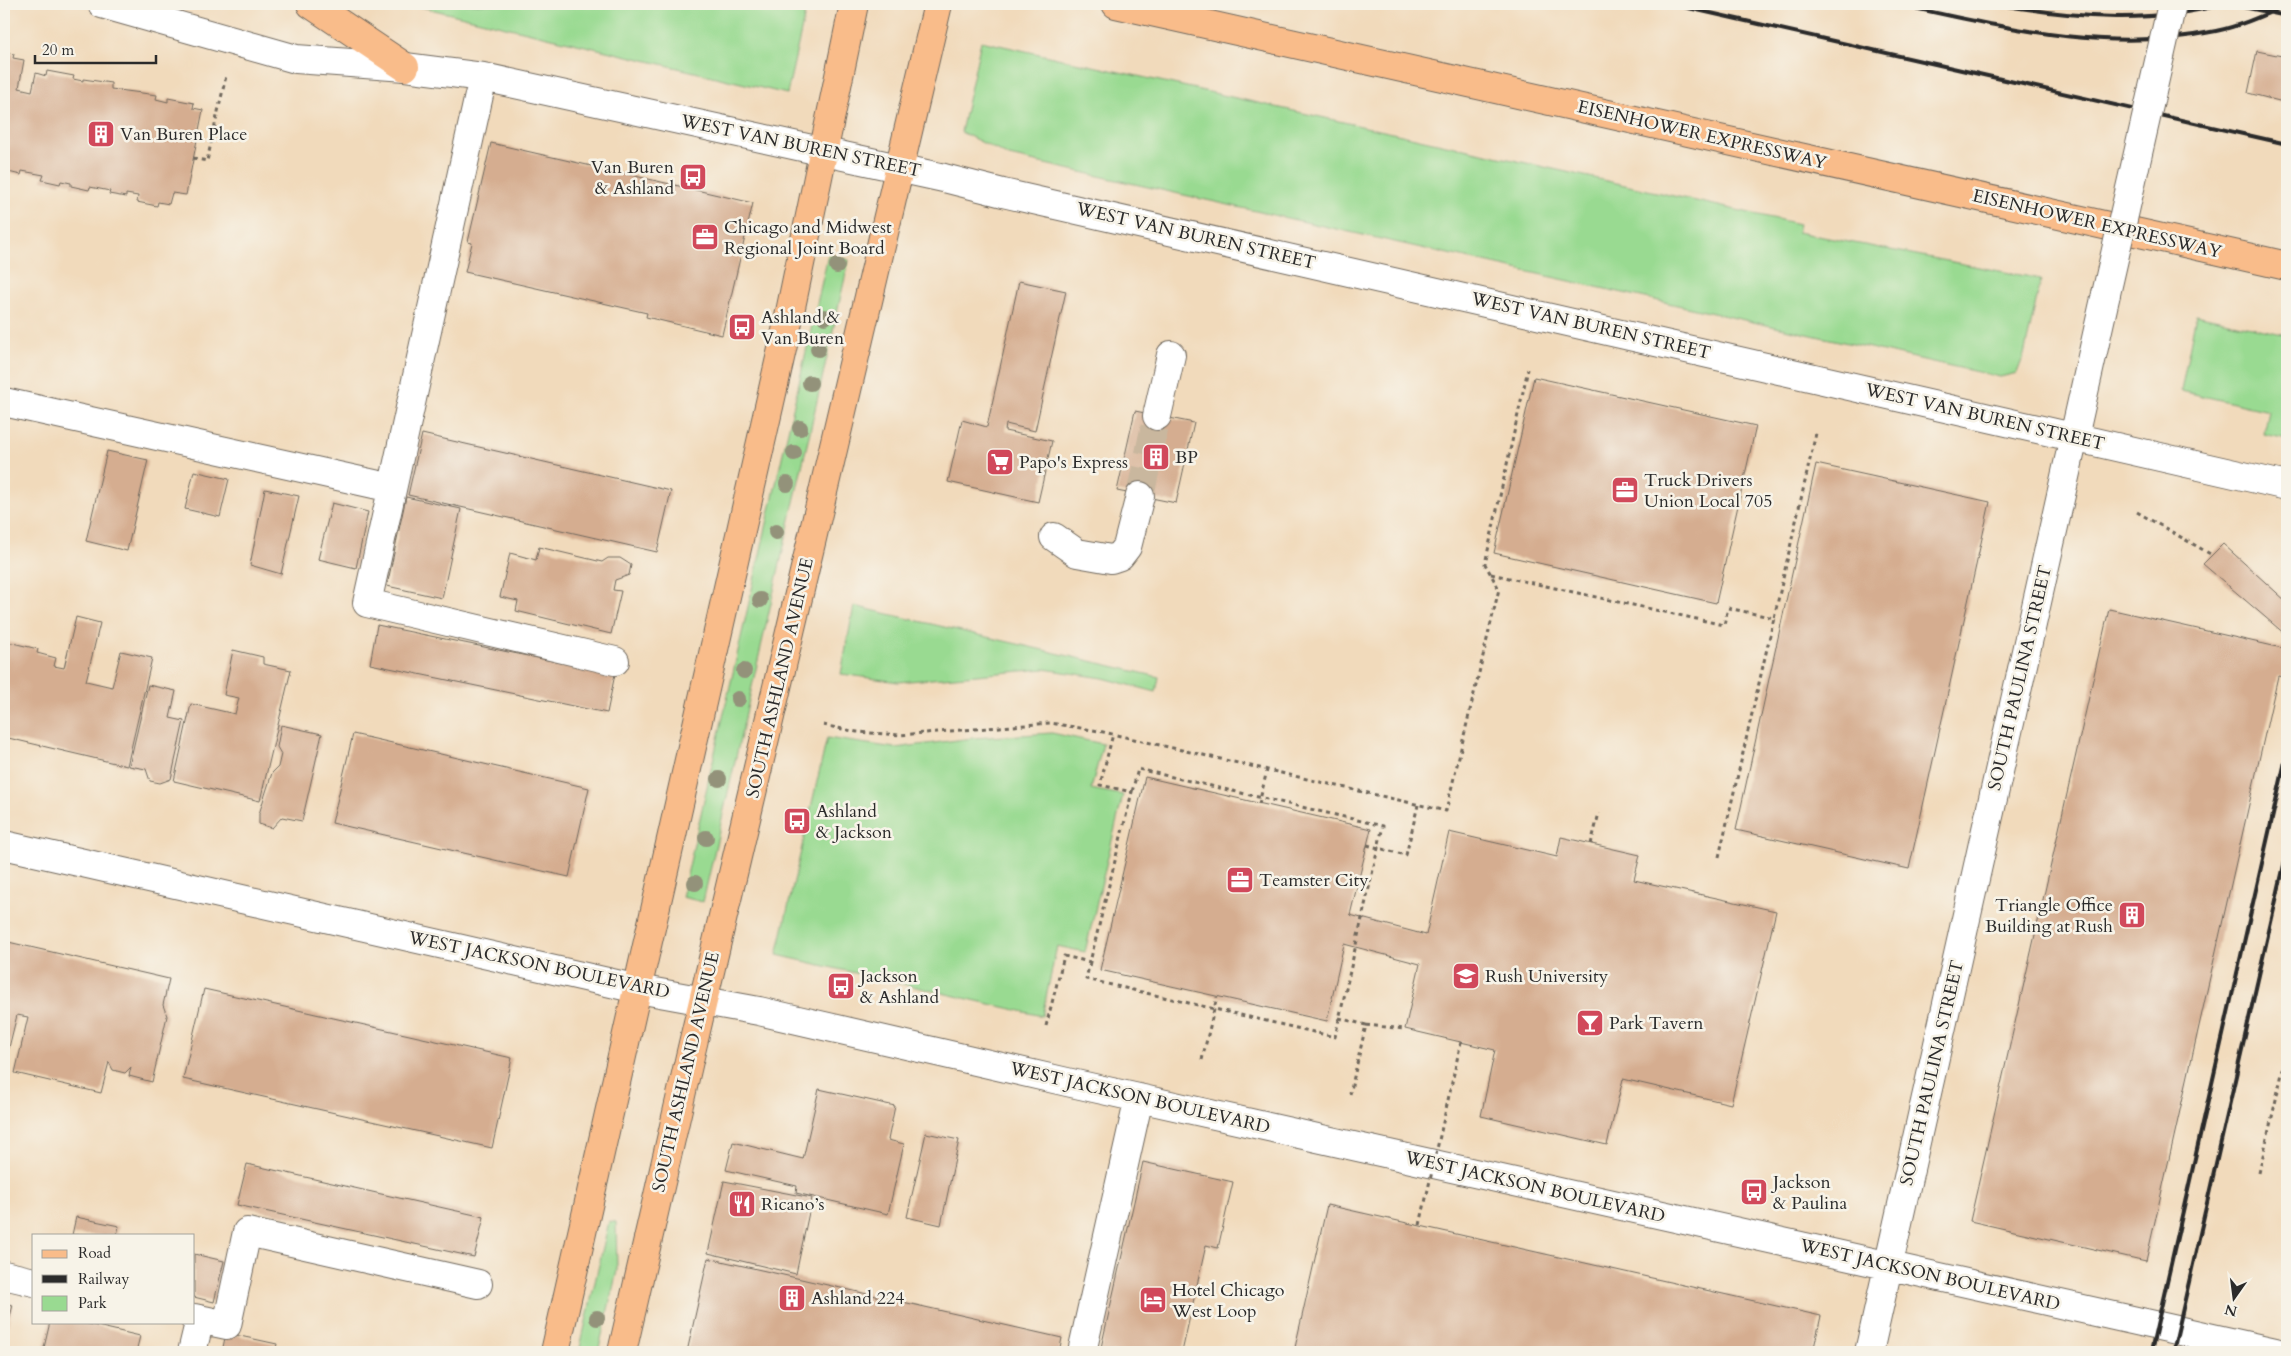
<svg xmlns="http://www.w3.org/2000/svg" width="2291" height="1356" viewBox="0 0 2291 1356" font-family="Cardo,serif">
<rect width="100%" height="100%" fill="#f7f3e8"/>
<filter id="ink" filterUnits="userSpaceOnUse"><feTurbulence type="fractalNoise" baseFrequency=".02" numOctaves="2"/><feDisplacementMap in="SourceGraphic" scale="10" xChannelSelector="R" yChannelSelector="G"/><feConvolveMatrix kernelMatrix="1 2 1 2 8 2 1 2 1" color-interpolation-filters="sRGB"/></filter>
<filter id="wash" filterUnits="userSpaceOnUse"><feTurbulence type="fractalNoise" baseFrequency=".0096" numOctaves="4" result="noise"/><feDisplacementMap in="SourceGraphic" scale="20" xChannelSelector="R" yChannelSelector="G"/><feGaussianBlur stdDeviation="1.12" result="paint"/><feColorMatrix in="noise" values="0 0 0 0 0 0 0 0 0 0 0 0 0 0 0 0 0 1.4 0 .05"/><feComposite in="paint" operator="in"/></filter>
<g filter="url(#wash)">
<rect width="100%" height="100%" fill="#f1dabb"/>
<path fill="#99da91" stroke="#62825e" d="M409,4H807L787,94Z
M981,41L1799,224L1797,232L2041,279L2024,355L2017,373L2000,377L1009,156L961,132Z
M828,255L849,260L703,902L682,897Z
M2196,315L2287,335V439L2264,434L2269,411L2181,391Z
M854,606L1159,677L1156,692L1103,678L1044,669L898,682L841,674Z
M1052,733L1103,744L1091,789L1123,795L1085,952L1057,946L1042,1016L777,955L827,738L895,748L973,738Z
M609,1221L616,1222L617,1271L598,1352H579Z"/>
<g id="blocks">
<path fill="#d5ad90" d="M2257,51L2287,57V103L2248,93Z
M4,52L14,54L13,58L24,60L19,88L32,91L36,73L46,76L47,71L74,76L73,79L83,81V79L111,83V89L157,95L156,99L168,102V98L194,103L193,108L203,110L186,195L172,193L169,204L158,202L157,206L137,202L138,196L126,194V197L109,194L110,191L90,187L89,190L71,186V183L61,181L60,184L42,180L44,175L22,171L21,175L4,171Z
M491,143L753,203L722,335L646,317L647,313L465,272L472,243L468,242Z
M1019,281L1066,291L1035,431L1006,424L1005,431L1052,441L1038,502L948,482L962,420L987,427Z
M1534,377L1756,426L1716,603L1494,553Z
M1135,411L1194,423L1176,503L1117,491Z
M422,434L671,491L657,552L408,495Z
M107,451L148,460L127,551L86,541Z
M1816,464L1990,502L1909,869L1736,830Z
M194,471L229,479L220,517L185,509Z
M265,489L299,496L281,574L250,565Z
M406,497L461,509L442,598L387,586Z
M332,503L368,512L356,568L318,559Z
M2223,544L2287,602V678L2278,676L2146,1261L1970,1221L2109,609L2282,648L2286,635L2203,564Z
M539,547L602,562L608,558H620L631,565L629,575L615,580L613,590L621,591L611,634L516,611L518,601L500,597L510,553L536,560Z
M76,617L100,623L86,681L112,687L121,651L152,658L127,766L4,737V641L38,649L37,653L56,658L54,666L64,668Z
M377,625L615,674L607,713L370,664Z
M233,650L263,657V664L291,670L260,801L174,781L191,704L235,714L239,698L224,695Z
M148,685L176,691L170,718L184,721L171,779L160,783L150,781L146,769L129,766Z
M281,725L322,734L302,821L282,817L272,828L259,824V814L272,773L278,767L281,754L277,747Z
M353,734L589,788L569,877L332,823Z
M1145,777L1371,829L1350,915L1426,935L1449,832L1557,857L1561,837L1640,855L1634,880L1776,911L1731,1104L1623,1079L1607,1145L1481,1116L1495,1050L1405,1029L1420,964L1344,944L1327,1021L1100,970Z
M4,941L169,979L163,1005L167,1016L152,1082L129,1076L131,1067L125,1073L113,1070L109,1062L101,1093L15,1073L28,1017L17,1015L4,1068Z
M204,989L512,1058L492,1148L183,1079Z
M819,1089L895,1106L888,1140L904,1144L888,1214L796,1193L797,1186L726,1170L733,1142L803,1159Z
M926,1133L959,1140L941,1225L907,1217Z
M1143,1162L1233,1182L1218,1248L1206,1245L1182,1352H1100Z
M247,1164L484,1217L474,1257L237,1205Z
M724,1181L812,1198L796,1274L708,1253Z
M1327,1205L1821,1316L1813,1352H1294Z
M76,1217L119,1226L117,1235H72Z
M194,1254L224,1261L214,1302L194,1297Z
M708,1258L1062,1338L1059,1352H687Z
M4,1303L13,1305L4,1340Z
M50,1322H80L140,1336L136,1352H43Z
M226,1333L277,1344L275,1352H222Z"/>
</g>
</g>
<g filter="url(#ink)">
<use href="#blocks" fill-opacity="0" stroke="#70685d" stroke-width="1"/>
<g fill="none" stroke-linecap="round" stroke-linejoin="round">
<path stroke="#c9b79e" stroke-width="28" stroke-dasharray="28 14" stroke-linecap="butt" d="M1140,496L1157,416"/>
<g stroke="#70685d" stroke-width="30">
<path id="minor" d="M102,4L296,59L405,67L483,77L944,178L1003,193L2287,486
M483,77L367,603L615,661
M4,402L392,488
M1157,416L1171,355
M1054,537L1077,553L1111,559L1120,556L1127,547L1140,496
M4,845L638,989L759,1011L1067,1082L2275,1352
M4,1275L34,1282
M194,1318L227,1325L247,1232L478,1284
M192,1352L200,1319
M1082,1352L1139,1098
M1869,1352L2106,294"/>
</g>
<g stroke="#70685d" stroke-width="30">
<path id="major" d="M555,1352L785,336L854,4
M622,1352L691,1052L938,4"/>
</g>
<g stroke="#70685d" stroke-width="30">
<path id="highway" d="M311,4L405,67
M1116,4L2287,266"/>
</g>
<path stroke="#70685d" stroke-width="3" stroke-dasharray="4 4" stroke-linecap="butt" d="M193,158L207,161L226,76
M2137,512L2212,555
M1491,574L1724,625L1728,608L1774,618L1816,433
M823,725L857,732L900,735L1050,723L1099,731L1446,811L1499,589L1485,564L1528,369
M1259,804L1267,770
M1591,844L1599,813
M1367,845L1406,855L1418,805
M1719,857L1774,618
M1090,962L1086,979L1335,1037L1383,826L1138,769L1132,792
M1339,1018L1366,1025L1350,1094
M1366,1025L1405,1029
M1046,1026L1064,956L1090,962L1132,792L1100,785L1113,734
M1202,1060L1217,997
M2259,1173L2287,1052"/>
<use href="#minor" stroke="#fff" stroke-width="28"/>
<use href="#major" stroke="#f9bc8a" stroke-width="28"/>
<use href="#highway" stroke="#f9bc8a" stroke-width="28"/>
<path stroke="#2b2b2b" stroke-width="4" d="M1671,4L2287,144
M1896,4C2002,27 2107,54 2216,31C2240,26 2264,15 2287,5
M1995,4C2071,17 2147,25 2223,4
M2229,4L2287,16
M2151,1352L2287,753
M2173,1352L2287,852"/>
<g stroke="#70685d" stroke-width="30" stroke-linecap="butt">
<path id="minor-bridge" d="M2106,294L2172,4"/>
</g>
<path stroke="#70685d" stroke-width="3" stroke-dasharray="4 4" stroke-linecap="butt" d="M1420,1225L1461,1042"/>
<use href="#minor-bridge" stroke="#fff" stroke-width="28"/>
</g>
<g fill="#93927a">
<circle cx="837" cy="266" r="8"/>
<circle cx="825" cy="317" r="8"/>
<circle cx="818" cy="349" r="8"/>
<circle cx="810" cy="383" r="8"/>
<circle cx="800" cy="428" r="8"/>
<circle cx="794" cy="453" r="8"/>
<circle cx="787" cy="484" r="8"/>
<circle cx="776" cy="532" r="8"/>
<circle cx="760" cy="600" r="8"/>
<circle cx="744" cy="671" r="8"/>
<circle cx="738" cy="699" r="8"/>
<circle cx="719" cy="779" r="8"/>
<circle cx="706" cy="838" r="8"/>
<circle cx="695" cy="883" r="8"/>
<circle cx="597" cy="1318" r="8"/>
</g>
</g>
<defs>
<g id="building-square" transform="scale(1.4375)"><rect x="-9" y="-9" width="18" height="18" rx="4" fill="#d1495b" stroke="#f7f3e8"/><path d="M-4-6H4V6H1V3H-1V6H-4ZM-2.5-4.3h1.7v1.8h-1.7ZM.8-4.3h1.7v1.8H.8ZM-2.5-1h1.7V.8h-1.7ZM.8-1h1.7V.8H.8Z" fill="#fff"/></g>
<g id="bus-square" transform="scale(1.4375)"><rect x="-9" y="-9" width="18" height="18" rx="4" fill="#d1495b" stroke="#f7f3e8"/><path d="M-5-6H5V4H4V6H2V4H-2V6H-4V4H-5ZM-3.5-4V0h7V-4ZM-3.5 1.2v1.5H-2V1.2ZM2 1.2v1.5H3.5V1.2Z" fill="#fff"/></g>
<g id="office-square" transform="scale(1.4375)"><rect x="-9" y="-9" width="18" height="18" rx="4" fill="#d1495b" stroke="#f7f3e8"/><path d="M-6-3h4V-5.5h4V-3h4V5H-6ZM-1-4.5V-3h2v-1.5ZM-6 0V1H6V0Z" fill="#fff"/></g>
<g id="supermarket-square" transform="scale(1.4375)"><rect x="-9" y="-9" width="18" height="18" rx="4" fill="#d1495b" stroke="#f7f3e8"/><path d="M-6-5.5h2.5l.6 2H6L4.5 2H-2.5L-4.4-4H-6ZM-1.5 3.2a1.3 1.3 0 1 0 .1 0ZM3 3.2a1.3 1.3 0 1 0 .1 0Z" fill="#fff"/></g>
<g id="university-square" transform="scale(1.4375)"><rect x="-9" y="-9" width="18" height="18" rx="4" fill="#d1495b" stroke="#f7f3e8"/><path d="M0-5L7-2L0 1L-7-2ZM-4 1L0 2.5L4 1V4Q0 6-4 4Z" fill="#fff"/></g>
<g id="bar-square" transform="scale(1.4375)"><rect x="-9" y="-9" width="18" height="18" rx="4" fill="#d1495b" stroke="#f7f3e8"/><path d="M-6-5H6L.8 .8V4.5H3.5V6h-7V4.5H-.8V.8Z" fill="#fff"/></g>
<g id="restaurant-square" transform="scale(1.4375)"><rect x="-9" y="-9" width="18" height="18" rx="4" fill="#d1495b" stroke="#f7f3e8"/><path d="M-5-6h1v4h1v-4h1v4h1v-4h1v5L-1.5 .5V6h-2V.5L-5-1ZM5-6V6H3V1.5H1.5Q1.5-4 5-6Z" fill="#fff"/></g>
<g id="hotel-square" transform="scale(1.4375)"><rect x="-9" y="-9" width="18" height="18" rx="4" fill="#d1495b" stroke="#f7f3e8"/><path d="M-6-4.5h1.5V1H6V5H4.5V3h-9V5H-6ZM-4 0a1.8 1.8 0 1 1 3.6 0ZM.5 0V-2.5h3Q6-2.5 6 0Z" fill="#fff"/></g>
</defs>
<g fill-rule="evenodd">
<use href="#building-square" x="101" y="134"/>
<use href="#bus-square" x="693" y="177"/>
<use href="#office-square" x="705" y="237"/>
<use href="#bus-square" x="742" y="327"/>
<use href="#building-square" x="1156" y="457"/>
<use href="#supermarket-square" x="1000" y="462"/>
<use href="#office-square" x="1625" y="490"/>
<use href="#bus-square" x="797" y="821"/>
<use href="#office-square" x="1240" y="880"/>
<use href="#building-square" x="2132" y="915"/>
<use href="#university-square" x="1466" y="976"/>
<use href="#bus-square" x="841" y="986"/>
<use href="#bar-square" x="1590" y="1023"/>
<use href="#bus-square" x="1754" y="1192"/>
<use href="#restaurant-square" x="742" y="1204"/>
<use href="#building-square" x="792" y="1298"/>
<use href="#hotel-square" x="1153" y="1300"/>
</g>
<g text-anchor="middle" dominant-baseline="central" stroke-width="5" stroke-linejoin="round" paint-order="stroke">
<g font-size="18" fill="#2b2b2b" stroke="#f7f3e8" text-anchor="start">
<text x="120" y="134">Van Buren Place</text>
<text x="674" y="167" text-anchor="end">Van Buren<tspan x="674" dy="21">&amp; Ashland</tspan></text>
<text x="724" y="227">Chicago and Midwest<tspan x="724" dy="21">Regional Joint Board</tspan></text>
<text x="761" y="317">Ashland &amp;<tspan x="761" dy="21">Van Buren</tspan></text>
<text x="1175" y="457">BP</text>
<text x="1019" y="462">Papo's Express</text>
<text x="1644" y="480">Truck Drivers<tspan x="1644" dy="21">Union Local 705</tspan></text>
<text x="816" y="811">Ashland<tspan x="816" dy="21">&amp; Jackson</tspan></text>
<text x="1259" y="880">Teamster City</text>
<text x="2113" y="905" text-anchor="end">Triangle Office<tspan x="2113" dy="21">Building at Rush</tspan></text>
<text x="860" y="976">Jackson<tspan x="860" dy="21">&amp; Ashland</tspan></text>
<text x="1485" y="976">Rush University</text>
<text x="1609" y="1023">Park Tavern</text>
<text x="1773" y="1182">Jackson<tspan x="1773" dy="21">&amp; Paulina</tspan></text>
<text x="761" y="1204">Ricano’s</text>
<text x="1172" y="1290">Hotel Chicago<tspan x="1172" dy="21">West Loop</tspan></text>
<text x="811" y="1298">Ashland 224</text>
</g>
<g font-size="18" fill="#2b2b2b" stroke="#f7f3e8">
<text transform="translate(1702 135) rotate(13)">EISENHOWER EXPRESSWAY</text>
<text transform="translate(801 146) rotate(12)">WEST VAN BUREN STREET</text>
<text transform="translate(2097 224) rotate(13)">EISENHOWER EXPRESSWAY</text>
<text transform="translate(1196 236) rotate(13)">WEST VAN BUREN STREET</text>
<text transform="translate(1591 326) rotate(13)">WEST VAN BUREN STREET</text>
<text transform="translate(1985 417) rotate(13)">WEST VAN BUREN STREET</text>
<text transform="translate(780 678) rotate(-77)">SOUTH ASHLAND AVENUE</text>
<text transform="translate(2020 678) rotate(-77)">SOUTH PAULINA STREET</text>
<text transform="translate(539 965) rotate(12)">WEST JACKSON BOULEVARD</text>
<text transform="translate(686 1072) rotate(-77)">SOUTH ASHLAND AVENUE</text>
<text transform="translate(1932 1073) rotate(-77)">SOUTH PAULINA STREET</text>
<text transform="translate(1140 1098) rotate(13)">WEST JACKSON BOULEVARD</text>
<text transform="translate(1535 1187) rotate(13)">WEST JACKSON BOULEVARD</text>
<text transform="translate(1930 1275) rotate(13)">WEST JACKSON BOULEVARD</text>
</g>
</g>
<rect width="2291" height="1356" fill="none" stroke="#f7f3e8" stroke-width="20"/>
<rect x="32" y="1234" width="162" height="90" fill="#f7f3e8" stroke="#a5a39c"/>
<rect x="42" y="1250" width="25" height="8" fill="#f9bc8a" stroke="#a5a39c"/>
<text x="78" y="1258" font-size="15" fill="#2b2b2b">Road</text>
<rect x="42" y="1275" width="25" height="8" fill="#2b2b2b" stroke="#a5a39c"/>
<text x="78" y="1284" font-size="15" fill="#2b2b2b">Railway</text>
<rect x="42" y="1296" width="25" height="15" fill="#99da91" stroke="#a5a39c"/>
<text x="78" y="1308" font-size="15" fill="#2b2b2b">Park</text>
<g transform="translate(2234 1298) rotate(194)" stroke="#f7f3e8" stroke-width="4" paint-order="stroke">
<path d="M0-4L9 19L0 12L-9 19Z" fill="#2b2b2b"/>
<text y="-8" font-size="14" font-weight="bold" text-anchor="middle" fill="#2b2b2b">N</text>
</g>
<path d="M35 55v8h121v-8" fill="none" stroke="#2b2b2b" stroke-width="2.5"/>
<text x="42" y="55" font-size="15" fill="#2b2b2b" stroke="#f7f3e8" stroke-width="4" paint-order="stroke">20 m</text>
</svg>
